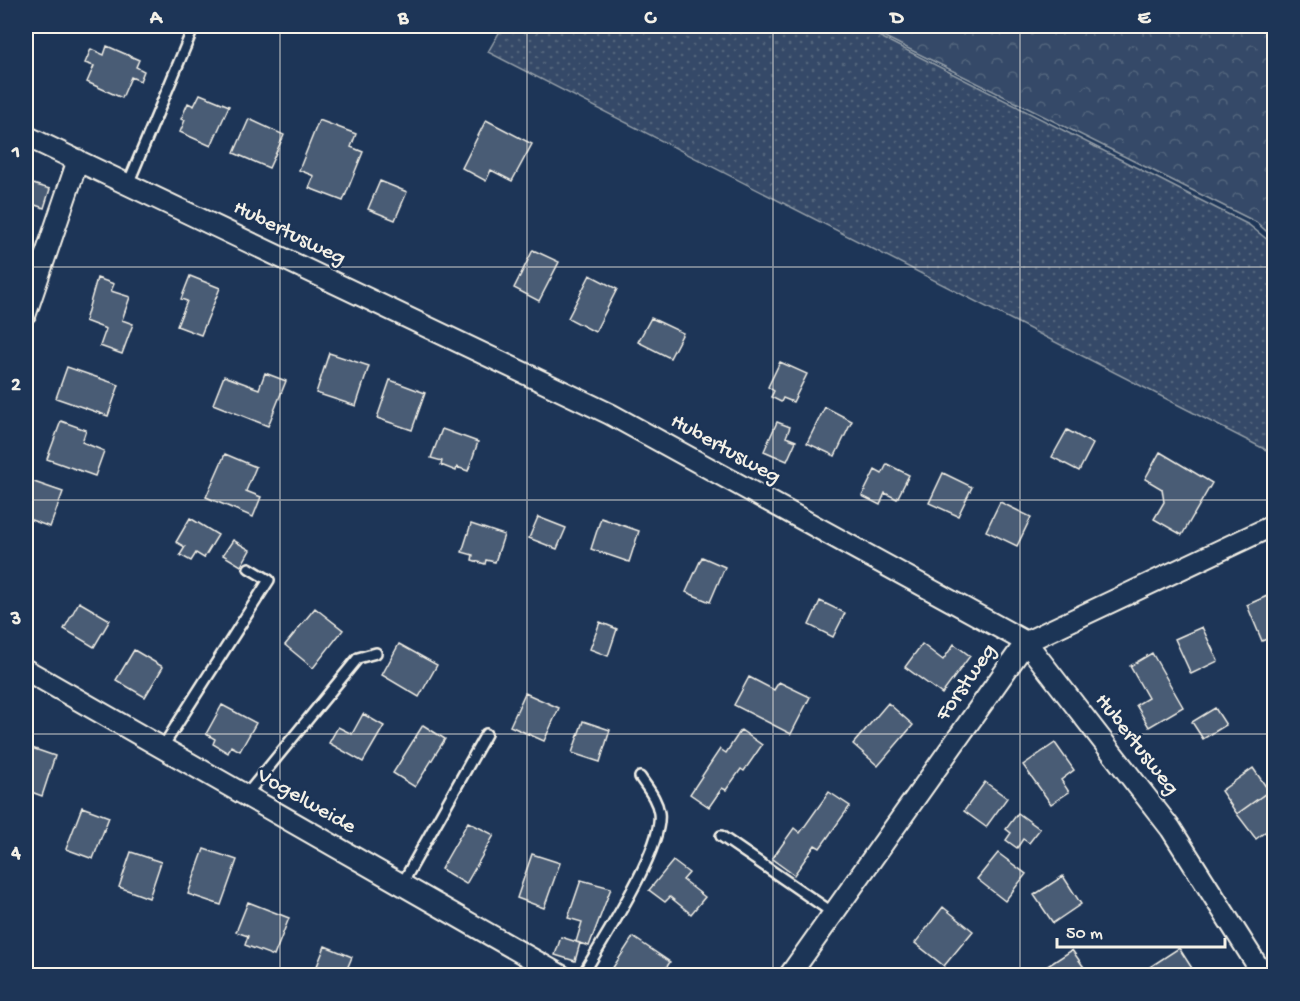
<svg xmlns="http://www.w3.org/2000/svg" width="1300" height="1001" viewBox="0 0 1300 1001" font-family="'Gochi Hand',sans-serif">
<defs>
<pattern id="grass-dots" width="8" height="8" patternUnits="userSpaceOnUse" patternTransform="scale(1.5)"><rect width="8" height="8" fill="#354a67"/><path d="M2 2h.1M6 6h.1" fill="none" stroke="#53657d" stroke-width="1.8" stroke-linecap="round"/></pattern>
<pattern id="forest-crowns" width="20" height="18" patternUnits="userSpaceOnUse" patternTransform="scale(1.5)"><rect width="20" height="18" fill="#354a67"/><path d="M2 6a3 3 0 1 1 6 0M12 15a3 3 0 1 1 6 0" fill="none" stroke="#53657d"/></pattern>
</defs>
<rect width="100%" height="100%" fill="#1d3557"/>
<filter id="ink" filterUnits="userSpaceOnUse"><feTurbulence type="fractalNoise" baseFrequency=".0167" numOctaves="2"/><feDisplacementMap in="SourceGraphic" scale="12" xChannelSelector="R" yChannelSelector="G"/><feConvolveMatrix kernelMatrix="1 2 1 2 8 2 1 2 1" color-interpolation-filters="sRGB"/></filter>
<g filter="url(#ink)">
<path fill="url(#grass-dots)" stroke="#949ea8" stroke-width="1.5" d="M503,26H859L1249,225L1274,245V454L488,52Z"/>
<path fill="url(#forest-crowns)" stroke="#949ea8" stroke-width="1.5" d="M863,26H1274V238L1256,222Z"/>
<path fill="#485b74" stroke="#f4f1e8" stroke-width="1.5" d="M107,46L139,60L136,67L144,71L140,81L131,77L122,98L87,82L94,66L85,63L91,49L104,55Z
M200,94L229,106L211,146L180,132L185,120L181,119L188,103L194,106Z
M249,119L284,135L269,168L234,153Z
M319,120L356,134L351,147L363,152L343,201L309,188L314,176L299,170Z
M486,120L532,144L512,181L491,170L486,181L462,168Z
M380,181L407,192L395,220L368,209Z
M26,182L50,189L44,208L26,202Z
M533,250L559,262L539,301L514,288Z
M590,275L617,289L595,332L568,318Z
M190,276L220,288L201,335L177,326L187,301L181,299Z
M97,278L114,284L111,291L130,297L122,320L133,324L122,354L100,346L106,329L85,321Z
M651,318L683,333L670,358L638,342Z
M329,353L369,366L356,406L316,393Z
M780,362L807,374L793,402L783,398L781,402L771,397L774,391L768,387Z
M67,367L119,385L108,416L56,398Z
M265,373L286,381L268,426L213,404L224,376L259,389Z
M390,380L425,393L412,430L377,418Z
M825,407L852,421L835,456L807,443Z
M61,421L86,430L82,442L104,451L95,476L47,459Z
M777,422L790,427L786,437L796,441L787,461L764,451Z
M442,429L478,442L468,471L457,467L456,471L441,465L442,461L431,458Z
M1067,430L1093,444L1079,471L1052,457Z
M1160,452L1212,483L1182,535L1154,519L1164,502L1162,489L1145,479Z
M225,454L256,467L246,491L261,497L253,517L206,497Z
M887,464L909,475L897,499L885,493L880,505L862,496L875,470L882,474Z
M943,473L972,487L958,516L929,503Z
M31,481L63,492L50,527L26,518V496Z
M1000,502L1031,517L1017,546L986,531Z
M538,517L566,528L557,549L529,538Z
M190,518L218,535L204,558L196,553L191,561L180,555L185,547L176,542Z
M601,518L639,531L629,562L591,549Z
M471,524L504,535L495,562L486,560L485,564L472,560L473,555L462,552Z
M233,540L250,550L241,566L223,555Z
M702,557L725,567L710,602L686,592Z
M1274,593V636L1262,641L1247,605Z
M820,601L845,613L833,637L809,625Z
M79,602L110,620L94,647L64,629Z
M315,608L343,630L313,668L285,645Z
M600,622L617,629L608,656L590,649Z
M1202,627L1218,661L1191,674L1175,639Z
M399,644L437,665L419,697L382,675Z
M922,644L943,660L954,644L970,656L942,694L905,667Z
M134,650L163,667L145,697L116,680Z
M1152,653L1183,707L1149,727L1136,705L1148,698L1130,666Z
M749,677L774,690L779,682L810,697L791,734L734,705Z
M525,693L559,708L544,741L510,726Z
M888,703L913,725L878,766L853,744Z
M222,705L256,723L240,751L231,746L228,753L213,744L215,739L206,734Z
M1215,708L1226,725L1203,739L1192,722Z
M363,714L384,726L363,762L329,743L338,727L352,734Z
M583,721L610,730L600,762L572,753Z
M423,725L445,739L415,787L393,773Z
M741,730L762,745L744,771L741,769L726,790L722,788L709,807L690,794L720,749L726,753Z
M1055,743L1074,770L1061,780L1069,792L1051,804L1023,765Z
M26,746L55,756L42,796L26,790Z
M1253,768L1269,791L1237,814L1221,791Z
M985,782L1007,798L986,827L964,811Z
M1269,791L1274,798V825L1256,839L1237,814Z
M829,792L850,806L820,848L815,845L794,875L772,859L794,828L800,833Z
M82,807L109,817L93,859L66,849Z
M1018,813L1040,829L1029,843L1023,839L1017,848L1006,840L1011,833L1006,829Z
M468,822L494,835L466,884L441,869Z
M204,849L237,860L221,905L188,894Z
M131,852L161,862L149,898L119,887Z
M998,853L1026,874L1005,901L977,879Z
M532,854L560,863L544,908L517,898Z
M673,861L689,873L683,880L705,897L691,914L670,897L665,902L649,890Z
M1063,876L1081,904L1053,923L1034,895Z
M581,880L611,888L589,946L576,942L582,922L568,918Z
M248,902L289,918L274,956L245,945L248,936L236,932Z
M943,907L973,931L944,966L915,943Z
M561,937L580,943L575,961L555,955Z
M633,937L670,962L661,976H615L610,972Z
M325,946L352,957L344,976H313Z
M1179,948L1197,976H1136Z
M1072,950L1090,976H1043L1040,971Z"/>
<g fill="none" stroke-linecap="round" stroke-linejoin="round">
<g stroke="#f4f1e8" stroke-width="14">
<path id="service" d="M128,184L194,26
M162,748L269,580L249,568
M246,795L358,658L376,653
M721,836L833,913
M402,884L486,734
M582,976C601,943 664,848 659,813C657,799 648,789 640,777"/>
</g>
<g stroke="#f4f1e8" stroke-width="24">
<path id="minor" d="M26,136L610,414L1026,642L1171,829L1264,976
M26,313L78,160
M26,670L562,976
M789,976L1026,642L1274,525"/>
</g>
<use href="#service" stroke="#1d3557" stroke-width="9"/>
<use href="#minor" stroke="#1d3557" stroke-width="20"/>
</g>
</g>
<path fill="none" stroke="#f4f1e8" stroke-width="1.5" stroke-opacity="0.55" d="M280,26V976M527,26V976M773,26V976M1020,26V976M26,267H1274M26,500H1274M26,734H1274"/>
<g text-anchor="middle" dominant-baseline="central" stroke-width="5" stroke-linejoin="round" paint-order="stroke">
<g font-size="22" fill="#f4f1e8" stroke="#1d3557">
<text transform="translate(289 234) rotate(26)">Hubertusweg</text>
<text transform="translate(725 450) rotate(29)">Hubertusweg</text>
<text transform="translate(967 683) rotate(-55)">Forstweg</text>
<text transform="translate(1136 745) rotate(52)">Hubertusweg</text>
<text transform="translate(306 802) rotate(30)">Vogelweide</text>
</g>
</g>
<rect width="1300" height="1001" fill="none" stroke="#1d3557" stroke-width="66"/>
<path d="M1057 938v9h168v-9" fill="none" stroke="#f4f1e8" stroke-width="3"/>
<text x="1066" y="938" font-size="18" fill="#f4f1e8" stroke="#1d3557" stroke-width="4.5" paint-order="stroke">50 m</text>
<rect x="33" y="33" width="1234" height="935" fill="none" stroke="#f4f1e8" stroke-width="2"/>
<g font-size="20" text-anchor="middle" font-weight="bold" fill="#f4f1e8">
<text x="156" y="23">A</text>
<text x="403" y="23">B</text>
<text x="650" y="23">C</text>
<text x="897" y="23">D</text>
<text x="1144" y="23">E</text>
<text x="16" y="157">1</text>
<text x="16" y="390">2</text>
<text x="16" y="624">3</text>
<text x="16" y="858">4</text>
</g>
</svg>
